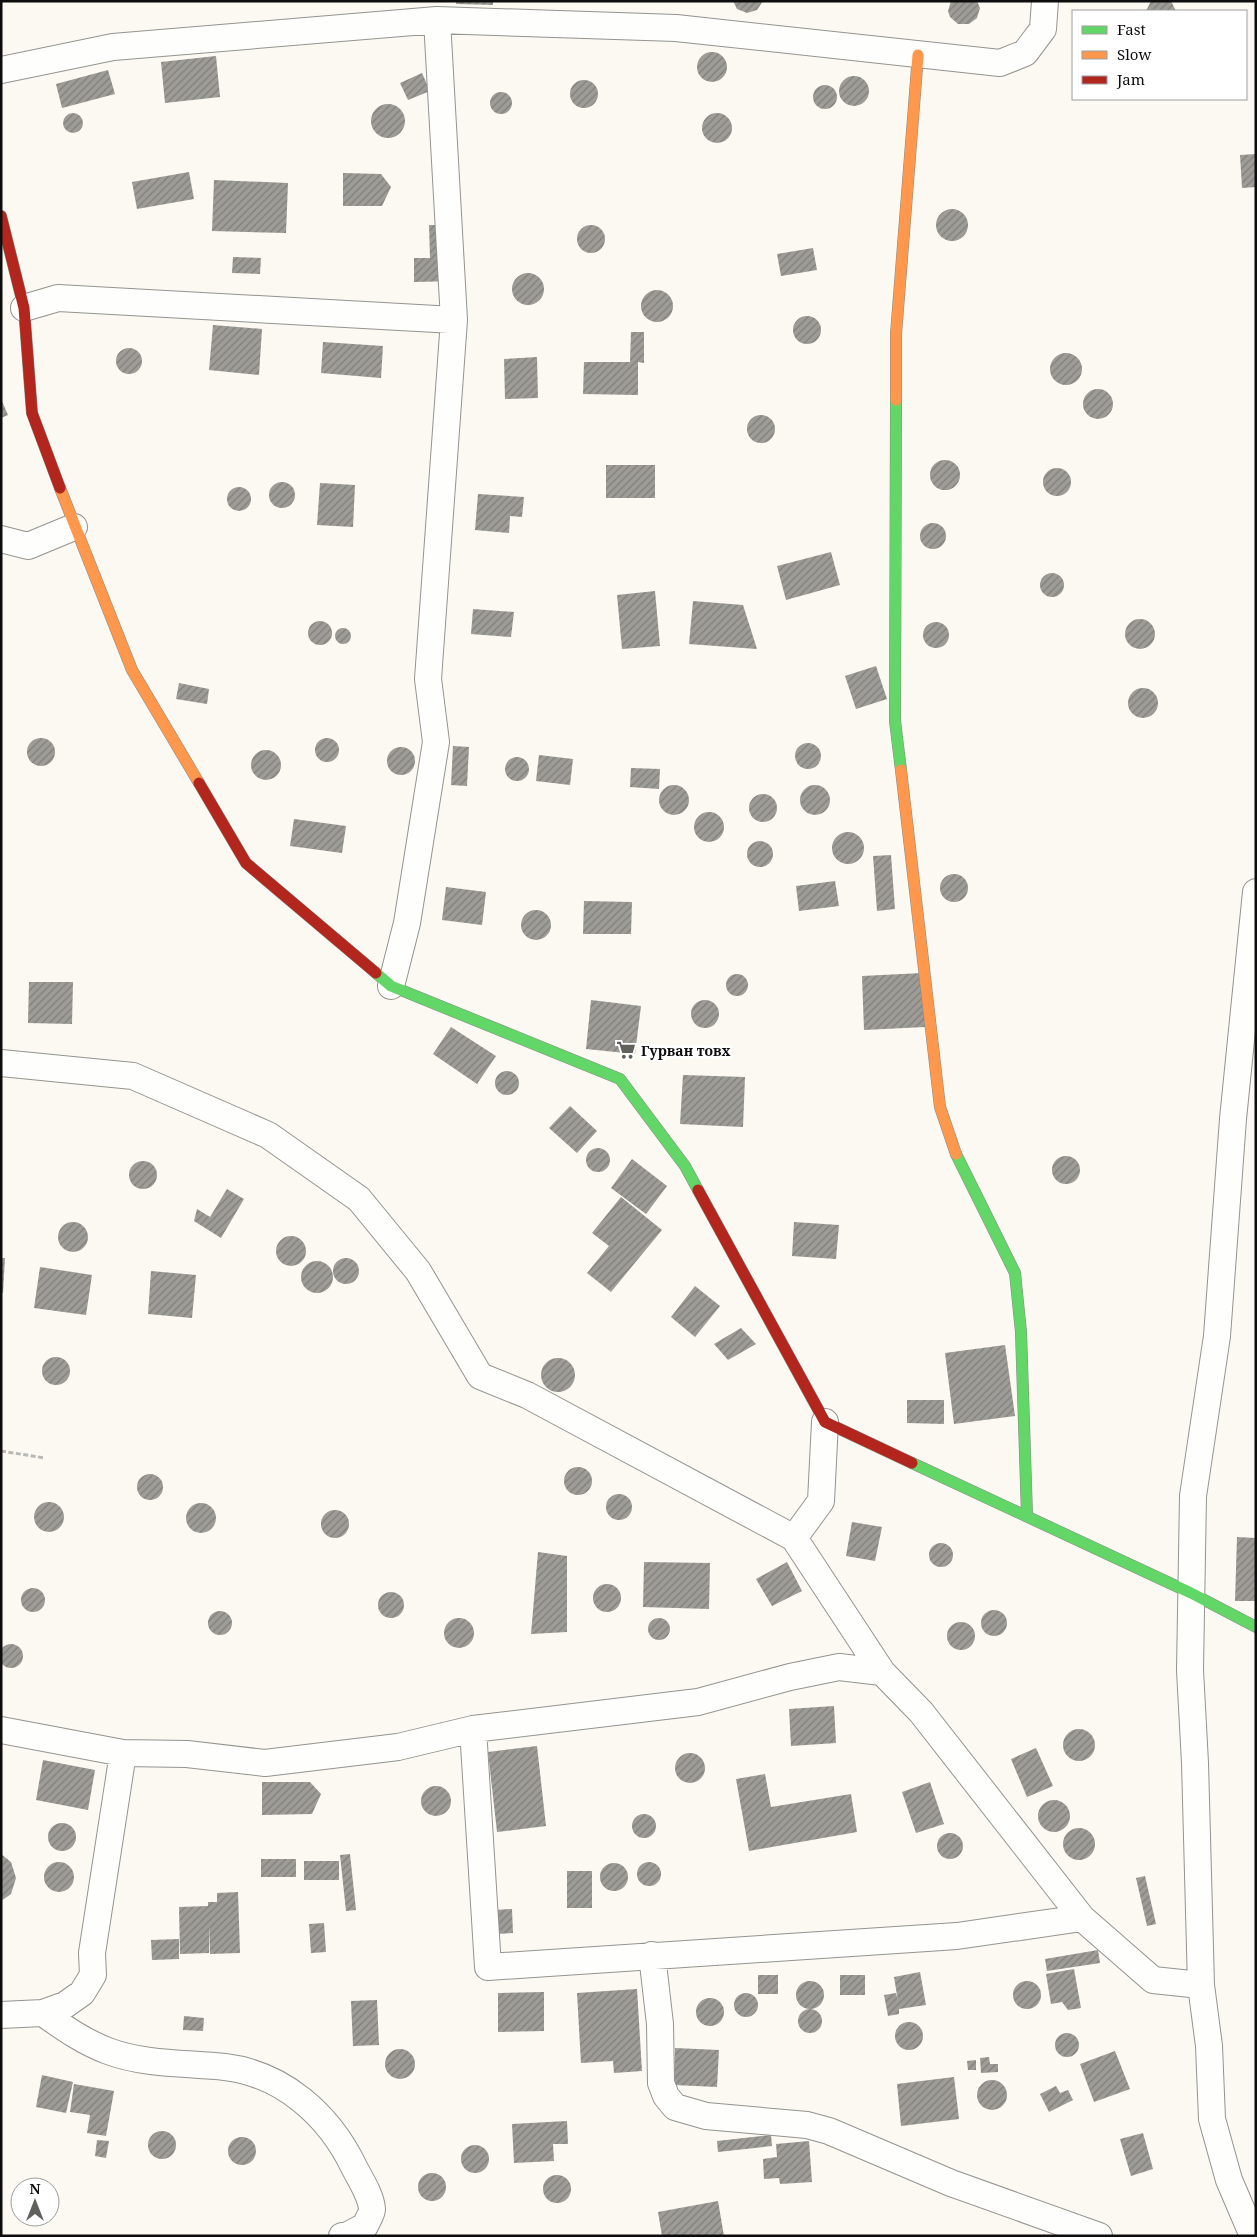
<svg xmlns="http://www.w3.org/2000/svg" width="1257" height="2237" viewBox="0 0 1257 2237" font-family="'Noto Serif',serif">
<defs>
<pattern id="building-hatch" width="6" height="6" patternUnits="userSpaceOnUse" patternTransform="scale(1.25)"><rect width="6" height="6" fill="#9e9c97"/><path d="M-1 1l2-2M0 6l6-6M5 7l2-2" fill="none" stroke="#7f7e7a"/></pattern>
</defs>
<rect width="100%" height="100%" fill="#fbf9f2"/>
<path fill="url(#building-hatch)" d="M456,1H493V5L456,4Z
M733,1H763L757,10L747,13L737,9Z
M951,1H977L980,8L977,18L969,24H958L950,17L948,11Z
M1151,1H1171L1176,11H1146Z
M697 67a15 15 0 1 1 30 0a15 15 0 1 1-30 0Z
M216,56L220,97L165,103L161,62Z
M108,70L115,94L62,108L56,84Z
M422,73L430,91L408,100L400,83Z
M839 91a15 15 0 1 1 30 0a15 15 0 1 1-30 0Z
M570 94a14 14 0 1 1 28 0a14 14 0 1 1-28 0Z
M813 97a12 12 0 1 1 24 0a12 12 0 1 1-24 0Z
M490 103a11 11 0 1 1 22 0a11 11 0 1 1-22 0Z
M371 121a17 17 0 1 1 34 0a17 17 0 1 1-34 0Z
M63 123a10 10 0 1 1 20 0a10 10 0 1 1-20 0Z
M702 128a15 15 0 1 1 30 0a15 15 0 1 1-30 0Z
M1256,154V187L1242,188L1240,155Z
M189,172L194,199L137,209L132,182Z
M343,173L381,174L391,187L382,206H343Z
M214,180L288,183L286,233L212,231Z
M936 225a16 16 0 1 1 32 0a16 16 0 1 1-32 0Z
M577 239a14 14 0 1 1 28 0a14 14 0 1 1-28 0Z
M429,225H457L458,281L414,282V258H430Z
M813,248L817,270L781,276L777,254Z
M233,257L261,258L260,274L232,273Z
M512 289a16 16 0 1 1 32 0a16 16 0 1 1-32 0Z
M641 306a16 16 0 1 1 32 0a16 16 0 1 1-32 0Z
M793 330a14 14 0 1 1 28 0a14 14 0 1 1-28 0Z
M213,325L262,329L259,375L209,370Z
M631,332H644V363L638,362V395L583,394L584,362H630Z
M323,342L383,346L381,378L321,373Z
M116 361a13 13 0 1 1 26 0a13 13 0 1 1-26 0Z
M1050 369a16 16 0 1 1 32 0a16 16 0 1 1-32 0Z
M537,357L538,398L505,399L504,359Z
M1083 404a15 15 0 1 1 30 0a15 15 0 1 1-30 0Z
M1,399L8,415L1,418Z
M747 429a14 14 0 1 1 28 0a14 14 0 1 1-28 0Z
M930 475a15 15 0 1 1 30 0a15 15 0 1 1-30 0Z
M606,465H655V498H606Z
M1043 482a14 14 0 1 1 28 0a14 14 0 1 1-28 0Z
M269 495a13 13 0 1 1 26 0a13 13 0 1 1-26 0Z
M320,483L355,485L353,527L317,525Z
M227 499a12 12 0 1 1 24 0a12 12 0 1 1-24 0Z
M478,494L524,497L522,517L510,516L509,533L475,530Z
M920 536a13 13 0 1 1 26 0a13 13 0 1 1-26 0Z
M831,552L840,585L786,600L777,566Z
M1040 585a12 12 0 1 1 24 0a12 12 0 1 1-24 0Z
M655,591L660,646L622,649L617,595Z
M693,601L743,605L757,649L689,644Z
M473,609L514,612L511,637L471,634Z
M1125 634a15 15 0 1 1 30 0a15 15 0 1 1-30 0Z
M308 633a12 12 0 1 1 24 0a12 12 0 1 1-24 0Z
M923 635a13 13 0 1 1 26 0a13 13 0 1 1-26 0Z
M335 636a8 8 0 1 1 16 0a8 8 0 1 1-16 0Z
M876,666L887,699L856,709L845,676Z
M179,683L209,689L207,704L176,699Z
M1128 703a15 15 0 1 1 30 0a15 15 0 1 1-30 0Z
M315 750a12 12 0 1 1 24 0a12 12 0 1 1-24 0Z
M27 752a14 14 0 1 1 28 0a14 14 0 1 1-28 0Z
M795 756a13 13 0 1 1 26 0a13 13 0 1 1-26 0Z
M453,746L469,747L467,786L451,785Z
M387 761a14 14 0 1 1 28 0a14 14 0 1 1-28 0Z
M251 765a15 15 0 1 1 30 0a15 15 0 1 1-30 0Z
M539,755L573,759L570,785L536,781Z
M505 769a12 12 0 1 1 24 0a12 12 0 1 1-24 0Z
M631,768L660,769L659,789L630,787Z
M800 800a15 15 0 1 1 30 0a15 15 0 1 1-30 0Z
M659 800a15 15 0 1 1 30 0a15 15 0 1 1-30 0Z
M749 808a14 14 0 1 1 28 0a14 14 0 1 1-28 0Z
M694 827a15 15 0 1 1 30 0a15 15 0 1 1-30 0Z
M294,819L346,826L342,853L290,846Z
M832 848a16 16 0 1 1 32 0a16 16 0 1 1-32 0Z
M747 854a13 13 0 1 1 26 0a13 13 0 1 1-26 0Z
M891,855L895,909L877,911L873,856Z
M940 888a14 14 0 1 1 28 0a14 14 0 1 1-28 0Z
M835,881L839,906L799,911L796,886Z
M446,887L486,892L482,925L442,920Z
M584,901L632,902L631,934H583Z
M521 925a15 15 0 1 1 30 0a15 15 0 1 1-30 0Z
M922,973L925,1027L864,1030L862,976Z
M726 985a11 11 0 1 1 22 0a11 11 0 1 1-22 0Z
M29,982H73L72,1024L28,1023Z
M691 1014a14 14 0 1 1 28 0a14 14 0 1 1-28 0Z
M591,1000L641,1006L635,1054L586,1049Z
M451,1027L496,1056L477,1084L433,1054Z
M495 1083a12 12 0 1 1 24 0a12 12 0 1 1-24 0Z
M683,1075L745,1077L743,1127L680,1124Z
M570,1106L597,1131L577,1153L549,1128Z
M586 1160a12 12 0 1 1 24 0a12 12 0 1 1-24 0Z
M1052 1170a14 14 0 1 1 28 0a14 14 0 1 1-28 0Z
M632,1159L667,1186L646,1214L611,1188Z
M129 1175a14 14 0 1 1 28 0a14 14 0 1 1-28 0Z
M227,1189L244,1199L221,1238L194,1221L197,1209L210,1217Z
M621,1197L662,1230L611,1292L587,1273L609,1246L592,1233Z
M794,1222L839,1225L836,1259L792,1256Z
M58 1237a15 15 0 1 1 30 0a15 15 0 1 1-30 0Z
M276 1251a15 15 0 1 1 30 0a15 15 0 1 1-30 0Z
M1,1258H5L3,1293L1,1292Z
M333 1271a13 13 0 1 1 26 0a13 13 0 1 1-26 0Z
M301 1277a16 16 0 1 1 32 0a16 16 0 1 1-32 0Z
M40,1267L92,1275L86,1315L34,1308Z
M151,1271L196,1275L192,1318L148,1314Z
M695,1286L720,1306L695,1337L671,1317Z
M741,1328L756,1344L728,1360L714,1344Z
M1005,1345L1015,1416L954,1424L945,1353Z
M42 1371a14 14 0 1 1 28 0a14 14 0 1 1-28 0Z
M541 1375a17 17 0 1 1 34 0a17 17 0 1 1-34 0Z
M907,1400H944V1424L907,1423Z
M564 1481a14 14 0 1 1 28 0a14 14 0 1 1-28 0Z
M137 1487a13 13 0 1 1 26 0a13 13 0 1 1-26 0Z
M606 1507a13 13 0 1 1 26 0a13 13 0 1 1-26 0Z
M34 1517a15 15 0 1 1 30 0a15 15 0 1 1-30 0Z
M186 1518a15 15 0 1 1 30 0a15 15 0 1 1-30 0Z
M321 1524a14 14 0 1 1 28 0a14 14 0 1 1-28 0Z
M852,1522L882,1527L875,1561L846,1556Z
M1237,1537L1256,1538V1601H1235Z
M929 1555a12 12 0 1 1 24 0a12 12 0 1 1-24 0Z
M538,1552L567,1556V1632L531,1634Z
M644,1562L710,1563L709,1609L643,1607Z
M787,1562L802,1591L772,1606L756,1579Z
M593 1598a14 14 0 1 1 28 0a14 14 0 1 1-28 0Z
M21 1600a12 12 0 1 1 24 0a12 12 0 1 1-24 0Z
M378 1605a13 13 0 1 1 26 0a13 13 0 1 1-26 0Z
M981 1623a13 13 0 1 1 26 0a13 13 0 1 1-26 0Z
M208 1623a12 12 0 1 1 24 0a12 12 0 1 1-24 0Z
M444 1633a15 15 0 1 1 30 0a15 15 0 1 1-30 0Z
M648 1629a11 11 0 1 1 22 0a11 11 0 1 1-22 0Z
M947 1636a14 14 0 1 1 28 0a14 14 0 1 1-28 0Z
M-1 1656a12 12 0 1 1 24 0a12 12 0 1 1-24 0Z
M834,1706L836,1743L791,1746L789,1709Z
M1063 1745a16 16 0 1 1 32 0a16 16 0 1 1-32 0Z
M537,1746L546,1826L497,1832L488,1752Z
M1036,1748L1053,1786L1027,1797L1011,1759Z
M675 1768a15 15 0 1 1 30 0a15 15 0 1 1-30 0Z
M43,1760L95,1770L88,1810L36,1800Z
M765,1774L771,1807L851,1794L857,1832L749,1851L736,1779Z
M262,1782H310L321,1794L312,1814L262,1815Z
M930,1782L944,1824L916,1833L902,1792Z
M421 1801a15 15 0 1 1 30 0a15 15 0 1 1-30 0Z
M1038 1816a16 16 0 1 1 32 0a16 16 0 1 1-32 0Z
M632 1826a12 12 0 1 1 24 0a12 12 0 1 1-24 0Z
M48 1837a14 14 0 1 1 28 0a14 14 0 1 1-28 0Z
M1063 1844a16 16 0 1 1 32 0a16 16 0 1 1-32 0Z
M937 1846a13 13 0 1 1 26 0a13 13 0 1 1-26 0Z
M1,1854L11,1862L16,1878L11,1894L1,1901Z
M350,1854L356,1910L346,1911L340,1855Z
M261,1859H296V1877H261Z
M304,1861H339V1880H304Z
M637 1874a12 12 0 1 1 24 0a12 12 0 1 1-24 0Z
M44 1877a15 15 0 1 1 30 0a15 15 0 1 1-30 0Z
M600 1877a14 14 0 1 1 28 0a14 14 0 1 1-28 0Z
M567,1871H592V1908H567Z
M1145,1876L1156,1924L1147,1926L1136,1878Z
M238,1892L240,1953L210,1954L209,1924V1953L180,1954L179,1907L208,1906V1902H217V1893Z
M512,1909L513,1933L497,1934L495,1910Z
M324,1923L326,1952L311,1953L309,1924Z
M179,1939V1959L152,1960L151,1940Z
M1098,1950L1100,1963L1047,1971L1045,1959Z
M1074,1969L1081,2008L1068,2010L1062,2002L1051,2004L1046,1974Z
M920,1972L926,2005L899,2009V2014L888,2016L884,1995L896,1993L898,2001L894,1977Z
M758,1975H778V1994H758Z
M840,1975H865V1995H840Z
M1013 1995a14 14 0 1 1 28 0a14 14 0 1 1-28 0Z
M796 1995a14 14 0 1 1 28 0a14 14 0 1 1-28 0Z
M637,1989L642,2071L614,2073L613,2061L581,2063L577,1993Z
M544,1992V2031L498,2032V1993Z
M734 2005a12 12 0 1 1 24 0a12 12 0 1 1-24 0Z
M696 2012a14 14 0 1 1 28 0a14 14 0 1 1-28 0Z
M377,2000L379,2045L353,2046L351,2001Z
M798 2021a12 12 0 1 1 24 0a12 12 0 1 1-24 0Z
M184,2016L204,2018L203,2031L183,2030Z
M895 2036a14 14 0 1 1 28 0a14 14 0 1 1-28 0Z
M1055 2045a12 12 0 1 1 24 0a12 12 0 1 1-24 0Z
M675,2048L719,2050L717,2087L674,2085Z
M385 2064a15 15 0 1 1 30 0a15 15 0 1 1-30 0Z
M1115,2051L1130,2089L1094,2102L1080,2064Z
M989,2057L990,2064H998V2072L981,2073L980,2058Z
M976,2060V2070H968L967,2061Z
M42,2075L73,2082L66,2113L36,2107Z
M954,2077L959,2119L901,2126L897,2084Z
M977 2095a15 15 0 1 1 30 0a15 15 0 1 1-30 0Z
M74,2084L114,2091L106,2136L87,2133L90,2115L70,2112Z
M1056,2086L1060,2093L1068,2090L1073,2100L1049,2112L1040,2094Z
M567,2121L568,2144H553L554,2161L514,2163L512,2124Z
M148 2145a14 14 0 1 1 28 0a14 14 0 1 1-28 0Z
M1143,2133L1153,2169L1131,2176L1120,2139Z
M771,2135L772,2146L718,2152L717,2141Z
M228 2151a14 14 0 1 1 28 0a14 14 0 1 1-28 0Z
M97,2140L109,2141L106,2158L95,2156Z
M809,2141L812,2182L780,2184L779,2178L764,2179L763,2159L777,2157L776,2144Z
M461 2159a14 14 0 1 1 28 0a14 14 0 1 1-28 0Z
M418 2187a14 14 0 1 1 28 0a14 14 0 1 1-28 0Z
M543 2189a14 14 0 1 1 28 0a14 14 0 1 1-28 0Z
M718,2201L724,2236H662L658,2212Z"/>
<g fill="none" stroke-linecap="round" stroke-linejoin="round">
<g stroke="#949390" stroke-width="28">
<path id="street" d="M1,70L113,47L437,20L676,28L1000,63L1025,53L1043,29L1045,1
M24,308L58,298L454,320
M1,539L28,546L74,527
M391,986L407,923L436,742L428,679L454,320L437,20
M1,1063L133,1076L268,1135L359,1199L418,1271L480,1376L527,1395L794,1538
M825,1422L821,1501L794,1538L882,1672
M473,1729L488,1967L957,1936L1082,1918
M1,1730L123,1753L187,1754L265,1763L398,1747L473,1729L698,1702L790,1677L839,1667L882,1672L921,1712L1082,1918L1153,1980L1201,1985
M652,1955L660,2024L661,2083L666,2096L675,2107L706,2116L807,2125L829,2131L951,2183L1099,2236
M43,2013C64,2028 84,2042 108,2051C145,2065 187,2063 225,2067C283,2074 329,2115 354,2167C360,2179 371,2195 372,2209C372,2214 367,2221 365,2226L348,2235L342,2236
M1,2015L43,2013L65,2005L82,1993L93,1975L92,1953L123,1753
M1253,2236L1229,2180L1212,2119L1209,2046L1201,1985L1195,1763L1190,1670L1193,1496L1217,1336L1233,1119L1256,892"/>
</g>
<g stroke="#8b8a87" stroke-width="12">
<path id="fast" d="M896,400L895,721L901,770
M376,973L391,986L620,1079L685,1166L698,1190
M956,1154L1015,1273L1021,1332L1027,1515
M912,1463L1191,1593L1256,1627"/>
</g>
<g stroke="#8b8a87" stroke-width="12">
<path id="slow" d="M896,400V334L918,55
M60,488L132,670L199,783
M901,770L940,1107L956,1154"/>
</g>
<g stroke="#8b8a87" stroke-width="12">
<path id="jam" d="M1,216L24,308L32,413L60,488
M199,783L246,863L376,973
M698,1190L825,1422L912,1463"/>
</g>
<path stroke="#b8b8b6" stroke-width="3" stroke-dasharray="5 2.5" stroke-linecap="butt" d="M1,1451L45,1458"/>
<use href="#street" stroke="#fefefd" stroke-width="26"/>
<use href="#fast" stroke="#63d668" stroke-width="11"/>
<use href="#slow" stroke="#ff974d" stroke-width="11"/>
<use href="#jam" stroke="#b3261e" stroke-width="11"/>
</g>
<defs>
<g id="supermarket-bare" transform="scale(1.5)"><path d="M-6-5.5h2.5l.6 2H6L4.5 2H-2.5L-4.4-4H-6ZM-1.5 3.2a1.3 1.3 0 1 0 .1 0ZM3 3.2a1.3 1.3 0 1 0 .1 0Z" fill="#60605d" stroke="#fff" stroke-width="2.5" paint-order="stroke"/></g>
</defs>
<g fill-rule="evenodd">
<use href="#supermarket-bare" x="626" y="1050"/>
</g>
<g text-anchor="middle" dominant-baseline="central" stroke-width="5" stroke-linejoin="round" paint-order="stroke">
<g font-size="14" font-weight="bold" fill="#0d0d0d" stroke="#fff" text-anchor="start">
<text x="641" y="1050">Гурван товх</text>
</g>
</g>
<rect width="1257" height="2237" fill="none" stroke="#0d0d0d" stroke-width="5"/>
<rect x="1072" y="10" width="175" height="90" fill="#ffffff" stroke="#9e9e9e"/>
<rect x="1082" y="26" width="25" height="8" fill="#63d668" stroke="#9e9e9e"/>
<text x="1117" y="35" font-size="15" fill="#0d0d0d">Fast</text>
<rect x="1082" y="51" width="25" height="8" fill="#ff974d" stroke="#9e9e9e"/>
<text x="1117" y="60" font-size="15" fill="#0d0d0d">Slow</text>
<rect x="1082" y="76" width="25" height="8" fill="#b3261e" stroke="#9e9e9e"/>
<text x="1117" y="85" font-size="15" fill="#0d0d0d">Jam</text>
<g transform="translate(35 2202)"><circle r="24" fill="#ffffff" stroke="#9e9e9e"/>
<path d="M0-4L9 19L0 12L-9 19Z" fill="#60605d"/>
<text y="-8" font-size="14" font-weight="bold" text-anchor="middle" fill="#0d0d0d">N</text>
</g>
</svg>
